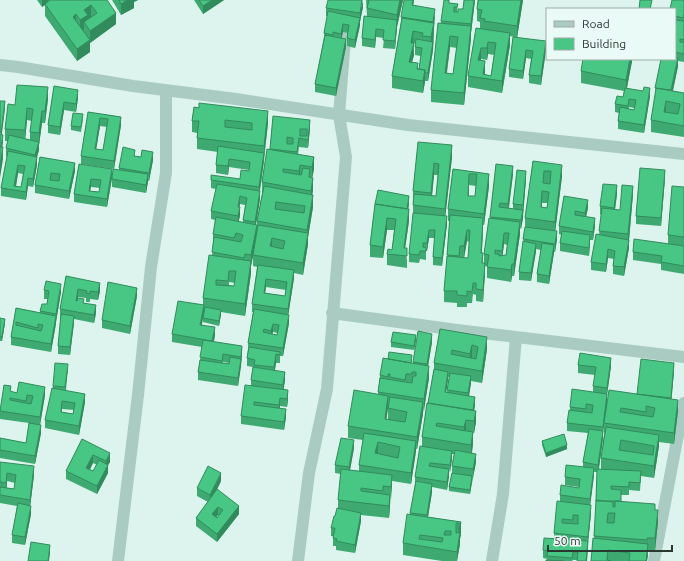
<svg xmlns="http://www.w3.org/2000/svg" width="684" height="561" viewBox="0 0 684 561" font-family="Ubuntu,sans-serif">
<rect width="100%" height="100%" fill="#ddf3ee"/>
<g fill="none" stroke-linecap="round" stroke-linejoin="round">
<path stroke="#a9cbc1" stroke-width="12" d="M0,65L18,67L133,86L236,99L408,125L684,154
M332,313L457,330L684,357
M118,561L138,395L151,267L166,173V90
M298,561L309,473L327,389L346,157L339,115L344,51L352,0
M492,561L503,494L516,337
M654,561L684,403"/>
</g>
<path fill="#3eaa72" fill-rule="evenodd" d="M37,0H107L116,24L90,43V42V52L77,61L45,16V5L42,7Z
M112,0H138L134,2V8L121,15Z
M194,0H224L203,14Z
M366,0H403L397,26L395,49L383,48L384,38L376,37L375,48L362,46V38L367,16Z
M414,0L413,5L435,17L434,25L433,50L428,81H425L423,93L392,88V76L401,22V17ZM413,43H415V55L421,56L419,69L412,62L414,55Z
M475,0L471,33V38L464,105L431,102V90L441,21L450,3L458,4L457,12ZM450,47L457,48L453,74L447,73Z
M523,0L517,38L510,36V45L502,93L468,87V76L480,28V22L477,21V9ZM488,54L494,55L491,76L485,75V73L480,61L481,59L487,60Z
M684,0V62L678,61V66L673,91L684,93V137L651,132V120L675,59V9Z
M363,7L355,48L347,46V38L348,33L343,32L341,38L346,47L336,96L315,92V84L324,37V33L328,16H326V8Z
M513,37L546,50L541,85L529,83V75L531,59L526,58L523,79L509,77V69Z
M632,59L627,88L650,96L644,133L618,129V121L619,113L615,112V104L623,97L624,91L581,83V71ZM629,107L634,108V110L629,109Z
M54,86L78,98L76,112L64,110L60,135L48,133V125Z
M48,99L45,123H42L39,145V150L37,157V165L33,187L28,186L26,200L1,196V188L7,157L6,156V148L8,141H5V129L15,105ZM27,120L32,121L30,132V140L25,139ZM18,173L23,174L21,187H16Z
M194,107L268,123L264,161L260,191V199L256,225L257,235V221L262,194V182L270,150L273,116L310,128L308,148L299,147L298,155L314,157V169L312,178L313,190L312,195L313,207L308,237V244L303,275L294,273V278L288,315L289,323L283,356H280V363H276L275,370L285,380L283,390L288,399L287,407L280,406V408L286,417L284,430L241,424V416L251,386V380L253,367L247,366V358L248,349V343L253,312H252V304L257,267L253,266V255L254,250L251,266V273L245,316L221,312L219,326L203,322V318L204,310L202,325L215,335L214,342L242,354L238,386L198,380V372L200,360L202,347L172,342V334L203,305V298L212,255L213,245V234L215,220L211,219V211L216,189L211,188V180L240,179L249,171V170L229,167L228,175L216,173V165L218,152L197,149V133L192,132V121ZM240,204L245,205L243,222H238L240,216L239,207ZM229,282L235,283L234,286L229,285ZM266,287L286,290L285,296L265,293ZM273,332L278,333L277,335L272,334ZM223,362L229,363V364L223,363Z
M88,112L121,117V125L114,169L81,164V156ZM100,126L107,127L103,150L96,149Z
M83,119L81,132L71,130V126Z
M418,142L452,157L445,216L447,224L442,266L433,265V257L435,238H429L427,251H426V260L420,259L419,263L409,262V254L413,217V191ZM434,175H438L436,196H432Z
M135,156L153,160L149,181H148L146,193L112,187V179L119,170V168Z
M40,157L75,171L69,199L35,193V185Z
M533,161L562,176L555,231L557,239L555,252H554L549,284L537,282V274L541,250L536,249L531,281L519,280V272L525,229V218ZM542,203H547V208L542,207Z
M79,164L112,178L107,207L74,202V194ZM91,187L100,188L99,192L90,191Z
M496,164L513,174L509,208L513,209V204L526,179L523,218L521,229L520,228V234L514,276H512L511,282L487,278V266H485L483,302L476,301V295L473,294L472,303H467V307H457V303L444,302V291L447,257L450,221H448V209L453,169L489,174V186L484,225H483L482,253L483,263H484V254L490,218ZM469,185L476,186L475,196H469ZM467,241L469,242L468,258H464ZM504,244L507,245L506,255L502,256Z
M665,178L661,226L636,224V216Z
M684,187V274L661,270V264L633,260V252L668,244V235Z
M617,194L615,210H620L633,194L629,240V248L624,276L613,274V266L614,259L608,258L606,272L591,270V262L599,235L601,215L600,214V206Z
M564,196L588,208L586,217L595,226L593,240H590L589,256L560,251V243L562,235L559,234V226Z
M375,204H409L408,209L409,221L405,248L407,260V268L387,265V254L392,250L394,230H387L383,258L370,257V245Z
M66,276L100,291L98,300L90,299V302H86V298L78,297L77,301L84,303L96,313L94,323L74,319L70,355L58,354V346L61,317H60V309Z
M44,290L61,292L51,352L11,345V337L16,308L40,313V311L47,304L48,299H44Z
M137,296L130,334L102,328V320Z
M0,318L5,323L2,341H0Z
M440,329L487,349L482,383L471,381L469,396L475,405L474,410L476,422L474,433H473V444L472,453L476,462L470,494L449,491V487L452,473V466L454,454H452V459L449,473L447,490L432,487V492L428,517L461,522V534L460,539V544L457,561H442L403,555V543L410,514L415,484V477L422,446V437L434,369V363ZM448,377H449L447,392H446Z
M416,340L414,350L391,347V342Z
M432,342L428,366L429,378L417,449H416L411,484L392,481L389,518L361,515V521L355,553L336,550V546H333V536H331V528L338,508V500L341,474L335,473V465L354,448L350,470L359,471V465L363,440L348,438V426L378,394L380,375L388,359L412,360L411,363H413V362ZM388,408V419H386Z
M578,365L611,366L607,395V402L603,433V439L599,469L601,470V458L604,434V423L637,394L674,371L671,399L678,411L674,444L659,442V446L654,478L641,476L640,491L629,490V495H621V501L655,510L658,522L655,550H648L647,561H591L594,538L596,509L597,472H594L590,505L591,513L588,543L587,561H577V560H573L572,561H546L547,560V559L543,558V550L554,539V533L560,501V495L579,488V487L565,485V477L583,467V462L588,433L567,431V423L570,410V407L593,392V386L595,375L578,373Z
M68,368L66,390L85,402L79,435L45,428V420L53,386ZM62,409L74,410L73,414L62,412Z
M11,392L17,393L45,395L40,425L41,433L35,464L0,458V438L26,443L29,423L0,419V409Z
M82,439L110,462L108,465V473L97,494L66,479V471ZM93,463L97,465L93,471L90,470Z
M542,441L567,449L546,457L542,445Z
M0,462L34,475L30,506L31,514L25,545L12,543V535L17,506L0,503ZM7,481L15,483L14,489L7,488Z
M221,481L217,490L239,514L217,542L196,526V518L208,502L197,496V488ZM218,515L219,516L217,518L216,517Z"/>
<path fill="#328b5c" d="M42,0H48V3L45,4V5L42,7Z
M127,0H138L134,2V8L121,15V4Z
M212,0H224L203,14V6Z
M363,0V7L360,21V13Z
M400,0H403L397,27V15Z
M413,0H414L412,13V5Z
M474,0H475L471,33V24Z
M521,0H523L517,38V26Z
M91,5V17L84,22V29L80,32V20L84,10Z
M435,9L433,50L428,81V73L431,49V37L433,29V22Z
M116,13V24L90,43V31Z
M76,14V26L73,17Z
M360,18V26L355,48V40Z
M397,20V28L395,49V41Z
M343,24V32L341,42V34Z
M471,26V38L464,105V93Z
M376,29V37L375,48V40Z
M413,31L414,55L409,74V62Z
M510,33V45L502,93V81Z
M450,36V47L445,84V73Z
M346,39V47L336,96V88Z
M90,40V52L77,61V49Z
M546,41V50L541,85V76Z
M488,42V54L487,60V48Z
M481,48V59L478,72V60Z
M526,50V58L523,79V71Z
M678,58V66L671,99V91Z
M630,59H632V62L626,92V80Z
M485,61V73L484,78L483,74Z
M425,70V82L423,93V81Z
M48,87V99L45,123V111Z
M650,88V96L644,133V125Z
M78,90V98L76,112V104Z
M5,101V109L1,141V133Z
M666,101V113L664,123V112Z
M64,102V110L60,135V127Z
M27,108V120L25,142V130Z
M42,111V123L39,145V133Z
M268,111V123L264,157V146Z
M121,117V125L114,169V161Z
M100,118V126L95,157V149Z
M310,120V128L308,148V140Z
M3,135V143L1,156V148Z
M39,142V150L37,157V165L33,187V179L35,163V155Z
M452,145V157L445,220V209Z
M3,147V159L0,178V166Z
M153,152V160L149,181V173Z
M264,153V161L259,195V187Z
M314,157V169L312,179V167Z
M229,159V167L228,175V166Z
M75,163V171L69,199V191Z
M434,163V175L431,205V193Z
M18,165V173L15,191L14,186Z
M300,165V177L299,183V171Z
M562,165V176L555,234V222Z
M513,166V174L508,212V204Z
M112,169V178L107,207V199Z
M665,170V178L661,226V218Z
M526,171V179L523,213V205Z
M148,174V182L146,193V185Z
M469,174V185L468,207V196Z
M489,174V186L484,225V214Z
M28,178V186L26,200V192Z
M313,178V190L311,203V191Z
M91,179V187L89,196V191Z
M617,185V194L614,216V208Z
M633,186V194L629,240V248L624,276V267L628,241V234Z
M260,191V199L255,230V222Z
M542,191V203L541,219V207Z
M313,195V207L308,237V244L303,275V263L307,237V230Z
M240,196V204L238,215V207Z
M409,196V204L407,218V210Z
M588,200V208L585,221V213Z
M240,207V216L238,224V216Z
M409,209V221L404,256V248Z
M523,210V218L521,229V220Z
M447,216V224L442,266V258Z
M387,218V230L383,258V247Z
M483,218V229L481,265V253Z
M595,218V226L593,240V232Z
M520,222V234L514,276V264Z
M257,225V237L251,266V273L245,316V304L251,262V255Z
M429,230V238L427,251V243Z
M467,230V241L464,258V246Z
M557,231V239L555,252V244Z
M504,233V244L502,262V251Z
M590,235V243L589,256V248Z
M272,238V249L270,246Z
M536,244V252L531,281V273Z
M554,245V253L549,284V276Z
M608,249V258L606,272V264Z
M485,263V275L483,302V290Z
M512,264V276L511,282V270Z
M294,270V278L288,317V309Z
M266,279V287L264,301V293Z
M100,283V291L98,300V292Z
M61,284V292L56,322V314Z
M137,288V296L130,334V326Z
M78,289V297L76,309V301Z
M96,305V313L94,323V315Z
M204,305V313L200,333V325Z
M221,310V315L219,326V321Z
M289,315V323L283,356V348Z
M56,316V324L51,352V344Z
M74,316V324L70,355V347Z
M5,319V323L2,341V337Z
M273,324V332L271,339V331Z
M215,327V335L212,349V341Z
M432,334V342L427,372V364Z
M416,335V340L414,350V346Z
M487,337V349L482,383V371Z
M472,345V357L470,365V354Z
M242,346V354L241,367L238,386V378Z
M276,354V363L274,375V367Z
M611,358V366L607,395V402L603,433V439L598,473V465L603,433V427L607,395V388Z
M674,363V371L671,406V398Z
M68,364V368L65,391V387Z
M429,366V378L424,411V399Z
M285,372V380L283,394V385Z
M448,372V380L445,400V392Z
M471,376V384L468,401V393Z
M45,387V395L40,425V417Z
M288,390V399L287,407V399Z
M85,394V402L79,435V426Z
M388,396V408L385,430V419Z
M475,397V405L473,419V411Z
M280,398V406L279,413V405Z
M678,400V411L674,444V433Z
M62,401V409L61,420V412Z
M423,402V414L417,449V437Z
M286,409V417L284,430V422Z
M476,411V422L474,433V421Z
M466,420V431L464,439V427Z
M41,425V433L35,464V456Z
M473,432V444L471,457V445Z
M659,435V446L654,478V466Z
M354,440V448L349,475V467Z
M416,441V452L411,484V473Z
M378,442V454L375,453Z
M567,445V449L546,457V453Z
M452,451V459L450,473V465Z
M110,453V462L108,465V473L97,494V486L106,469V461Z
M476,454V462L473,477V469Z
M93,455V463L86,476V468Z
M34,466V475L30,508V500Z
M594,468V476L590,507V499Z
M449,469V477L447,490V482Z
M7,473V481L6,491V483Z
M221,473V481L210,503V495Z
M392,475V486L391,499V487Z
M472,476V480L470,494V490Z
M432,484V492L427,523V515Z
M390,495V507L389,518V506Z
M591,505V513L588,543L587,561H586L588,537Z
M31,506V514L25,545V537Z
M239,506V514L217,542V534Z
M218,507V515L212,523V514Z
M658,510V522L655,550V538Z
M361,513V521L355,553V545Z
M461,522V534L460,539V544L457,561V552L459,537V530Z
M647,538L648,556L647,561H646L647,548Z
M50,545V553L49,561H48Z
M608,550V561H607Z"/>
<path fill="#48c684" stroke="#328b5c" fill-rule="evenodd" d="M50,0H107L116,13L90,31L84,22L97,13L91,5L84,10L88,15L80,20L76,14L73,17L90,40L77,49L45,4Z
M119,0H127L121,4Z
M199,0H212L203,6Z
M328,0H362L360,13L326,8Z
M369,0H400L397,15L367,8Z
M404,0H413L412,5L435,9L433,22L401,17Z
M444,0H449V3L458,4L457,7H454V12H458V9H463L464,0H474L471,24L441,21Z
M478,0H521L517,26L484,21L485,19L480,18L482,10L477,9Z
M640,0H652L650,9H639Z
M672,0H684V14L683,18L675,16V9H670Z
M328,11L360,18L355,40L347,38L349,25L343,24L341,34L333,32V35L324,33Z
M364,16L397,20L395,41L383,40L384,30L376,29L375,40L362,38Z
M402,18L434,23L431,37L422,36L423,33L413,31L411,43H414L409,62L418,63L417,69L425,70L423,81L392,76Z
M675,20L684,21V40L680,39V42H684V54L675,52Z
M438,23L471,26L464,93L431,90ZM450,36L458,37L453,74L445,73Z
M476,28L510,33L502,81L468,76ZM488,42L496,43L491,76L483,74L485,61L478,60L481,48H487Z
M325,35L346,39L336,88L315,84Z
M513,37L546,41L541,76L529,75L533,51L526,50L523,71L509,69Z
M416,39L433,42L428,73H425V70L419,69L422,48L415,47Z
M675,57L678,58L671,90L655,88L661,59H675Z
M583,59H630L626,80L581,71Z
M17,85L48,87L45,111H42L39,133L30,132L33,109L27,108L25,130L5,129L8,104L15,105Z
M54,86L78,90L76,104L64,102L60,127L48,125Z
M644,87L650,88L644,125L618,121L620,107L634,110L636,100L629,99L628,106L615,104L617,96L623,97L625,88L643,91Z
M656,88L684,93V126L651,120ZM666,101L680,104L678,114L664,112Z
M0,101H5L1,133H0Z
M199,103L268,111L264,146L197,138L199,121H192L194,107L199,108ZM225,120L252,123V130L225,127Z
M88,112L121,117L114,161L81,156ZM100,118L108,119L103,150L95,149Z
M73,113L83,114L81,127L71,126Z
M273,116L310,120L308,140L299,138L297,152L270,149ZM300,129H307V136H300ZM287,137L293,138V144H287Z
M0,134L3,135L1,147H0Z
M9,135L39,142L35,155L6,148Z
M418,142L452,145L445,209L413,205L414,194L436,196L439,164L434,163L431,193L413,191Z
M218,146L264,153L259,187L211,180V175L240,179L241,170L249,171L250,162L229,159L228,166L216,165Z
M0,147H3L0,166Z
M123,147L135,150L134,156L141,157L142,150L153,152L149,173L119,168Z
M267,149L314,157L312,167L300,165L299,171L283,169V172L301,175L303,168L310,169L309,177L313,178L311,191L262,182Z
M8,151L37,157L33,179L28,178L26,192L1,188ZM18,165L25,166L21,187L14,186Z
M40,157L75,163L69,191L35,185ZM51,173L60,174L59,181L50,180Z
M533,161L562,165L555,222L525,218ZM544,171H551L550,184L543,183ZM542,191L549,192L547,208L541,207Z
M79,164L112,169L107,199L74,194ZM91,179L101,180L99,192L89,191Z
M496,164L513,166L508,204L500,203L499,207L523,210L521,220L490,217Z
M640,168L665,170L661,218L636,216Z
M113,169L148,174L146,185L112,179Z
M453,169L489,174L484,214L448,209ZM469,174H477L475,196H468Z
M517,170L526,171L523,205L513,204Z
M217,184L260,191L255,222L243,220L247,198L240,196L238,207H240L238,216L211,211Z
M603,184L617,185L614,208L600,206Z
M622,185L633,186L628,234L599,231L602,208L620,210Z
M264,186L313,195L307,230L257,221ZM276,202L305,206L304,213L275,209Z
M672,186L684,187V237L668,235Z
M378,190L409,196L407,209L375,204Z
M564,196L588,200L585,213L575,211V215L595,218L593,232L559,226Z
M375,204L409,209L404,248H407V256L387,254L388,249L392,250L396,219L387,218L383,247L370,245Z
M413,213L447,216L442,258L433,257L435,230H429L427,243H423V247L426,248V251H420L419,255L409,254Z
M450,215L483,218L481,253H483L482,263H485L483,290L476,289V283H473L472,292L467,291V296L457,295V291H444L447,256L468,258L470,230H467L464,246H460L459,256L447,255Z
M216,217L257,225L251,255L245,254L244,258L212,252L214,237L241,242L243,235L236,233L234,238L213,234Z
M489,218L520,222L514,264H512L511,270L487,267L489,255L484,254ZM504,233H509L506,255L499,256V254H495V250L502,251Z
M258,225L308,233L303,263L253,255ZM272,238L285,241L283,249L270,246Z
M525,227L557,231L555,244L523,239Z
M562,231L590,235L589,248L560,243Z
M596,234L629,240L624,267L613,266L615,251L608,249L606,264L591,262Z
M634,239L684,246V266L661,262L662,256L633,252Z
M523,241L536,244L531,273L519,272Z
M542,243L554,245L549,276L537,274Z
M209,255L251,261L245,304L203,298ZM229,271H236L234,286L216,285V280L228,281Z
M258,265L294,270L288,309L252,304ZM266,279L287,282L285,296L264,293Z
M66,276L100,283L98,292L90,291V294L86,293L87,291L78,289L76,301H77L78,298L84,299L83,303L96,305L94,315L60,309Z
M46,281L61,284L56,314L40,311L42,304H47L49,291L44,290Z
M108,282L137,288L130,326L102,320Z
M178,301L204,305L200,325L215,327L212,341L172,334Z
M205,307L221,310L219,321L203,318Z
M16,308L56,316L51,344L11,337ZM16,322L38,328V324L43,325L41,331L16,325Z
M254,309L289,315L283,348L248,343ZM273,324L279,325L277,335L263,332L264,329L271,331Z
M61,314L74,316L70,347L58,346Z
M0,318L5,319L2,337H0Z
M440,329L487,337L482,371L434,363ZM472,345L478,347L476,359L451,354L452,350L470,354Z
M418,331L432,334L427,364L413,362Z
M393,332L416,335L414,346L391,342Z
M203,340L242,346L241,357L223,354L222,361L200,357Z
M249,347L280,352V355L276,354L274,367L254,365L255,360L247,358Z
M389,352L412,355L411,363L388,359Z
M580,353L611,358L607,388L593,386L596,367L578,365Z
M230,357L241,359L238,378L198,372L200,360L229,364Z
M383,358L429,366L424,399L378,392L380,378L412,383L413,376H416V372H412V374H406L405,380L390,377V374H388V377L380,375Z
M641,359L674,363L671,398L637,394Z
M55,363L68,364L65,387L53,386Z
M253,367L285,372L283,385L251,380Z
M434,369L448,372L445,392L475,397L473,410L428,403Z
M450,373L471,376L468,393L447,390Z
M19,382L45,387L40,417L0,411L4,385L11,386L10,391L17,393ZM27,395L33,396L31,404L10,400V398L26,401Z
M245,385L288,390L287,399L280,398L279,405L254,402V405L286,409L284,422L241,416Z
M52,388L85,394L79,426L45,420ZM62,401L75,403L73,414L61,412Z
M572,389L607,394L603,427L567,423L569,410L592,413L593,405L586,404V409L570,407Z
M354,390L388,396L385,419L405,422L407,412L388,408L390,397L423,402L417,437L348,426Z
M609,390L678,400L674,433L604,423ZM646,406L655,408L653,417L620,412L621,408L646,412Z
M427,403L476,411L474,421L466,420L464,427L437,423L436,426L473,432L471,445L422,437Z
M29,423L41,425L35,456L0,450V438L26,443Z
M606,427L659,435L654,466L601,458ZM621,440L654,446L653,455L619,450Z
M589,429L603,431L598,465L583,462Z
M364,433L416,441L411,473L359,465ZM378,442L400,447L398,458L375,453Z
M564,434L567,445L546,453L542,441Z
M341,438L354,440L349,467L335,465Z
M82,439L110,453L106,461L93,455L86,468L93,471L99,460L108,465L97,486L66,471Z
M420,446L452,451L450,465L430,463L429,466L449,469L447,482L415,477Z
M455,450L476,454L473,469L452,466Z
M0,462L34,466L30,500L0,495V487L14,489L16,475L7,473L6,483L0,482Z
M566,465L594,468L590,499L560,495L561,485L579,488L580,479L565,477Z
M208,466L221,473L210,495L197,488Z
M341,469L392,475L391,487L383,486V491L361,488V491L390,495L389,506L338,500Z
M597,469L641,471L640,483L629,482V487L611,486V489L621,490V501H596Z
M452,473L472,476L470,490L449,487Z
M416,481L432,484L427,515L410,513Z
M217,489L239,506L217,534L196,518ZM218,507L223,510L217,518L212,514Z
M596,500L613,502V507H615V501L655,504V510H658L655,538H647V540L594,536ZM608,513H615L614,523H607Z
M557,501L591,505L588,537L554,533ZM573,515H578V524L562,523V519L573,520Z
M18,503L31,506L25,537L12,535Z
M337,508L361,513L355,545L336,541L337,539L333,538L335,528H331L334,516H335Z
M407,514L461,522L459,530V523H456V533L460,532L457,552L403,543ZM445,531H451V535H444ZM420,535L443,538L442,542L419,539Z
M544,538L588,541L586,561H577L578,552H573L572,558L547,556L548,551L543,550Z
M593,538L648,544L646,561H629L630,553L608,550L607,560L611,561H591Z
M31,542L50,545L48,561H28Z
M546,560L564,561H546Z"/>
<rect x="546" y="8" width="130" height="52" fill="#eafaf6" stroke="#9daca7"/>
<rect x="554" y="21" width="20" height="6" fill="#a9cbc1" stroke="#9daca7"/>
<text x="582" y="28" font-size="12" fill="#293831">Road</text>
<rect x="554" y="38" width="20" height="12" fill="#48c684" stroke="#9daca7"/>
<text x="582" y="48" font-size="12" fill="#293831">Building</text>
<path d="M548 545v6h124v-6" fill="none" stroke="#293831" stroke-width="2"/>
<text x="554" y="545" font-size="12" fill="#293831" stroke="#eafaf6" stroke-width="3" paint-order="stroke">50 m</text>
</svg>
